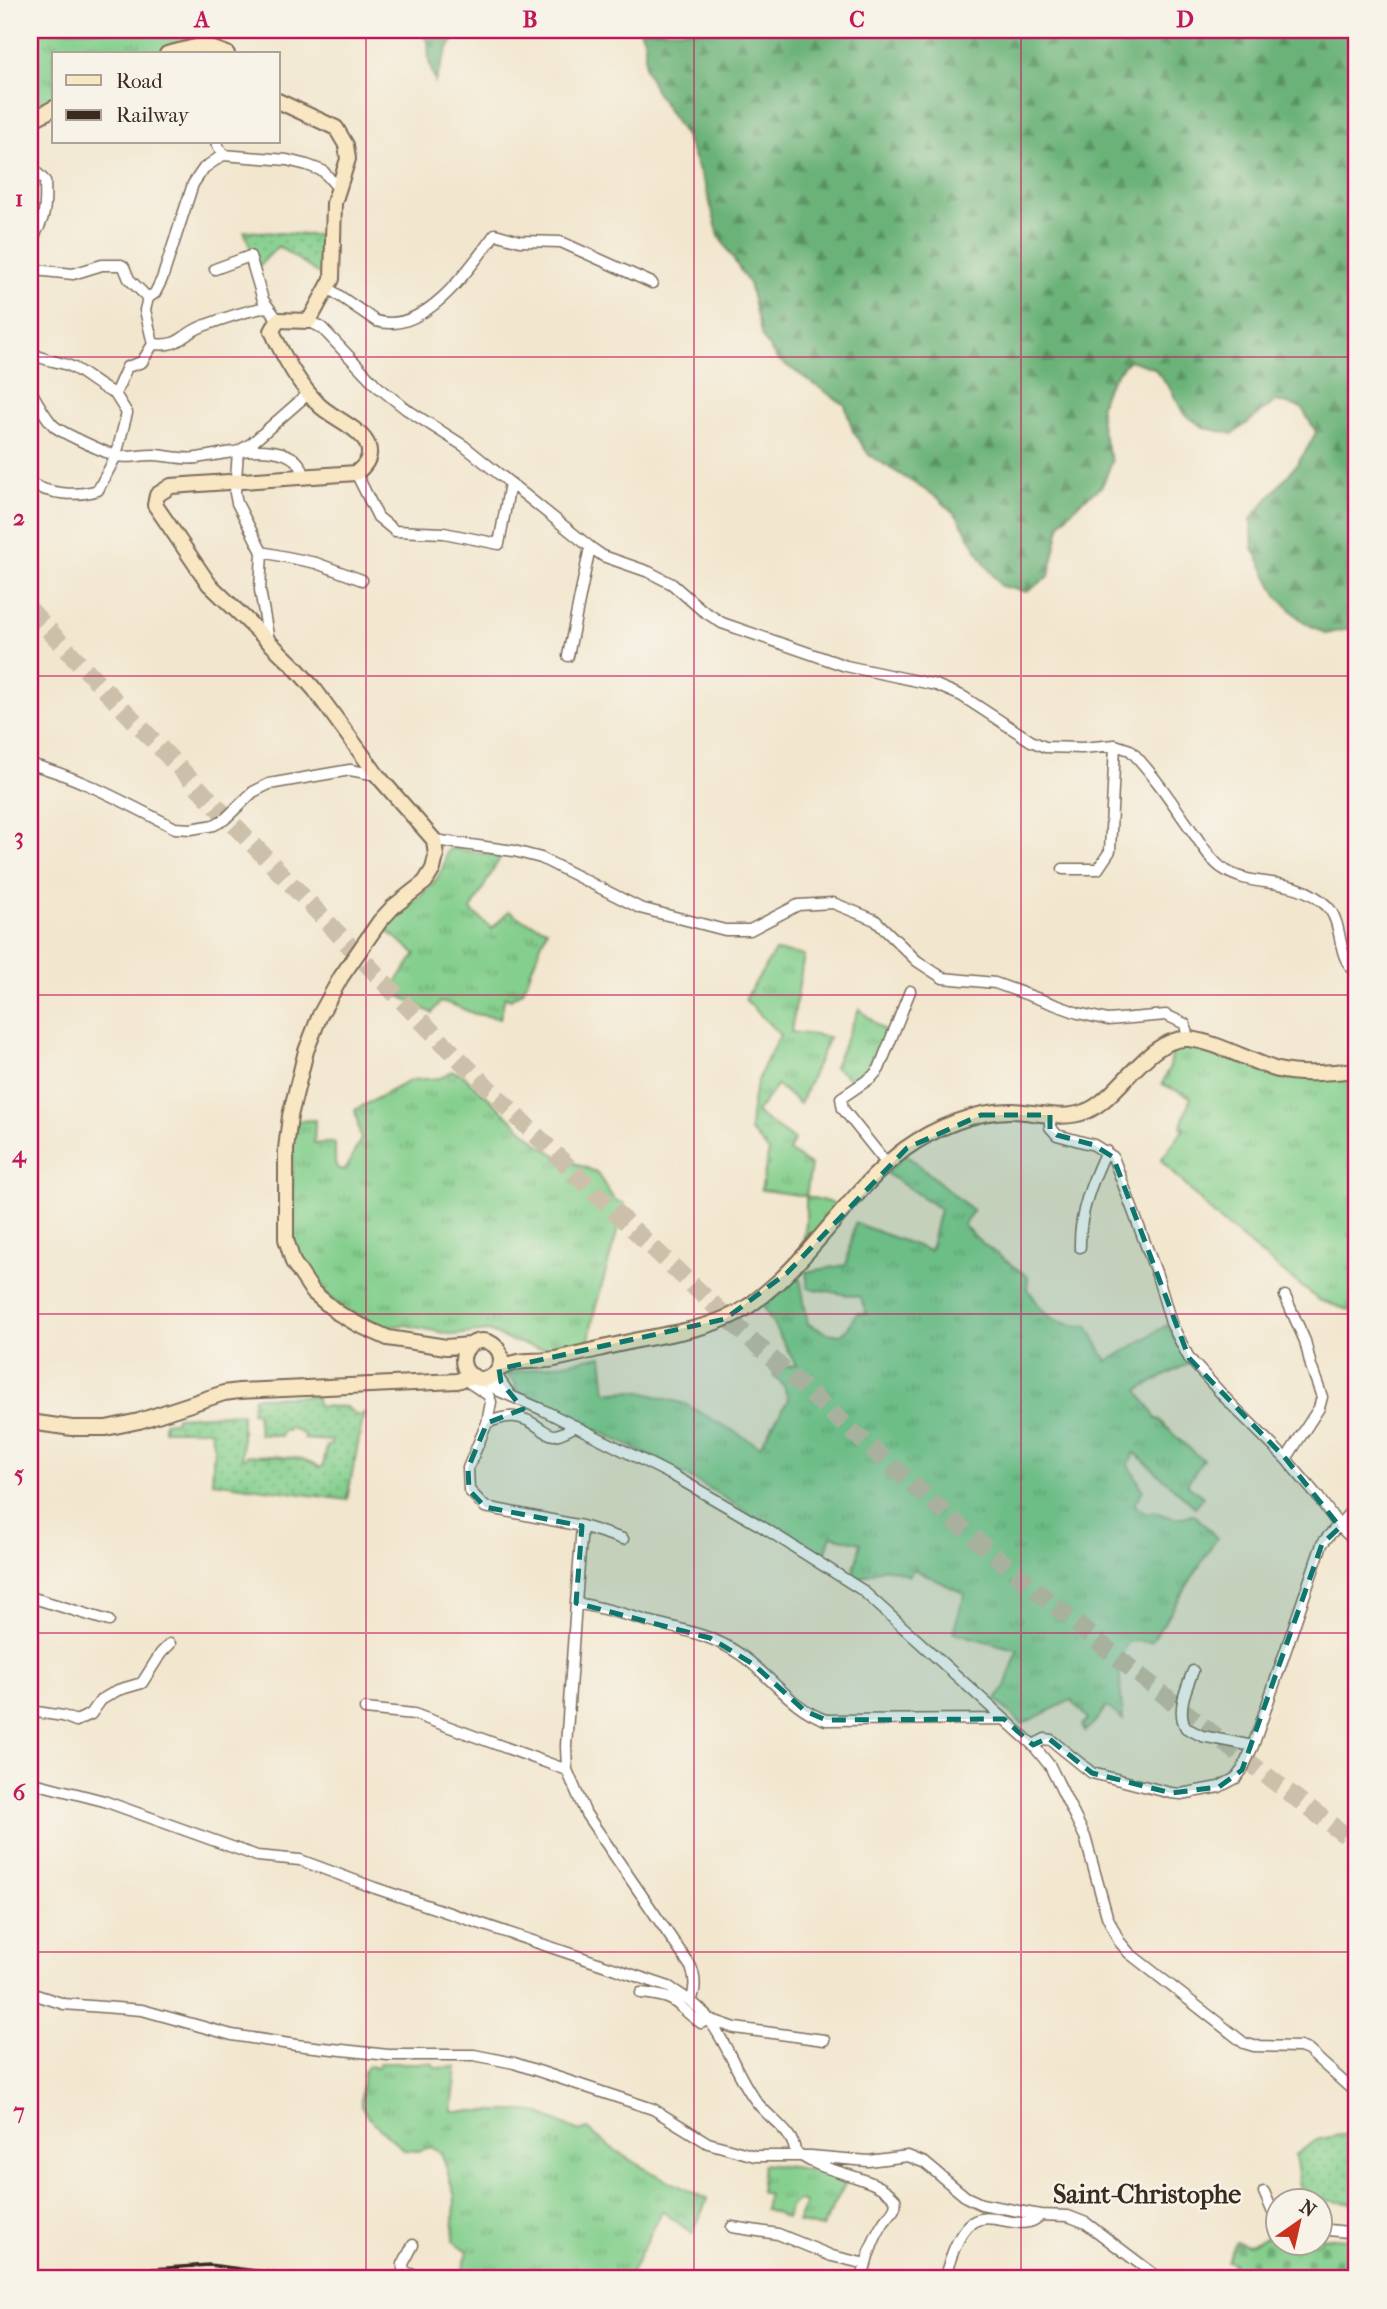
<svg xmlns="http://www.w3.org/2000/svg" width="1387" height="2309" viewBox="0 0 1387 2309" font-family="'IM FELL French Canon',serif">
<defs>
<pattern id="grass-tufts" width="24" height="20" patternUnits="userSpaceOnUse" patternTransform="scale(1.75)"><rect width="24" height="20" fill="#84cf8d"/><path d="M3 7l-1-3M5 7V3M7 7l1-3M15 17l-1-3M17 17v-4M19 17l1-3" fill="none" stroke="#6da873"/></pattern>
<pattern id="forest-firs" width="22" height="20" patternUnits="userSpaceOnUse" patternTransform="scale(1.75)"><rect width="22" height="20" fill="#6bb278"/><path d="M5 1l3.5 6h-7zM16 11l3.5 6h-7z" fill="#599162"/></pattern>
<pattern id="cemetery-stones" width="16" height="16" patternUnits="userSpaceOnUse" patternTransform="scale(1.75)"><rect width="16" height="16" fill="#84cf8d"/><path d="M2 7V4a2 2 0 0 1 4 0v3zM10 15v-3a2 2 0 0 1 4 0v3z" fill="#6da873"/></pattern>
<pattern id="garden-dots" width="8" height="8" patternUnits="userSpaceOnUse" patternTransform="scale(1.75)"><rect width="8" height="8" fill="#84cf8d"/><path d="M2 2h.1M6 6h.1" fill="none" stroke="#6da873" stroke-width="1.8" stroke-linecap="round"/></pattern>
</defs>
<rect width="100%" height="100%" fill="#f7f3e8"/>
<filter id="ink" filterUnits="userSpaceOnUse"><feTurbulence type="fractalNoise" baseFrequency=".0143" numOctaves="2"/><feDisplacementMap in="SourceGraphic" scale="14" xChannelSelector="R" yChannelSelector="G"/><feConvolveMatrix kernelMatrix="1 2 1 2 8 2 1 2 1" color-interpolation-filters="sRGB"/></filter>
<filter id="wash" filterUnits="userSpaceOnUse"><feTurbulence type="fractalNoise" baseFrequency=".00686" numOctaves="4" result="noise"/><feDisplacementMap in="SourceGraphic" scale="28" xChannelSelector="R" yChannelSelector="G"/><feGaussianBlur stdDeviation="1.57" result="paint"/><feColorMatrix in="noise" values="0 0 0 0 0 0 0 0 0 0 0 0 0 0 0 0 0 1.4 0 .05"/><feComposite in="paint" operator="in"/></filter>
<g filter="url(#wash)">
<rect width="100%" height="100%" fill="#f2e6ce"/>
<path fill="url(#grass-tufts)" stroke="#607c56" stroke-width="2" d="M30,30H202C179,65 92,54 54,54V99L30,115Z
M451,848L501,856L471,910L492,929L509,911L523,920L547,929L523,991L510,999L505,996L500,1018L475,1014L451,1004L440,1002L432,1013L390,991L416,954L384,928C405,903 444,888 446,853Z
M775,951L804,955L791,1032L829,1037L800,1104L777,1085L756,1113L794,1140L789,1151L811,1166L806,1196L843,1206L802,1250L806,1223V1196L761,1190L769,1151L750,1131C752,1086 759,1074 780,1035L745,999Z
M859,1009L889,1035L874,1069L854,1086L846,1075L834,1067Z
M1184,1046L1202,1048L1279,1075H1357V1313L1319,1300L1257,1251L1216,1217L1161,1160L1184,1128L1181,1126L1191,1097L1162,1084L1170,1067L1173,1048Z
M452,1071L462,1074L539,1144L556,1155L596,1172L615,1201L625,1204L594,1313L589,1340L556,1348H538L508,1340L489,1331L454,1335L406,1325L380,1327L351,1313L334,1301L314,1283L300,1263L292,1238L293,1145L296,1121L315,1120L314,1143H335V1163L338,1169L345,1170L361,1139L355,1110L411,1080L440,1078Z
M906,1154L973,1211L963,1225L982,1243L1028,1277L1027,1289C1034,1296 1039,1307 1044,1312C1056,1323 1073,1326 1088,1326L1107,1362L1167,1325L1189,1363L1138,1390L1157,1420L1159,1419L1175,1436L1203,1460L1187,1484L1203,1497L1195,1507L1134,1452L1129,1465L1143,1490L1134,1504C1139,1510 1146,1514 1154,1511C1169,1518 1178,1521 1194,1514L1217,1538C1194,1573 1175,1608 1151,1642L1129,1641C1114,1660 1122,1697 1123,1720L1109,1708H1105L1097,1720L1085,1731L1082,1725L1088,1719L1071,1700L1022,1724L996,1700L1004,1689L1018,1650L953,1632L965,1594L914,1569L909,1576C884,1564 880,1568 857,1580L852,1577L861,1543L831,1536L823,1560L710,1489L658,1460L514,1389L516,1384L505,1374L602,1356L606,1392L638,1391L685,1404L760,1446L788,1400L784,1386L774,1376V1369L796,1365L762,1304L781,1287L786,1288L795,1277L800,1278L808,1324L827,1333L840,1335L846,1331L857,1313L867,1314L860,1297L808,1288L806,1272L846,1265L855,1223L930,1251L940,1209L886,1173Z
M380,2063H432L435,2068L457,2067L452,2111H525L539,2113L579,2132L588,2129C625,2162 663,2178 707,2199L693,2234L662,2211L628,2279L593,2277L591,2279H476L462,2273L468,2251L453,2241L455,2197L442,2154L431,2147L418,2151L404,2150L368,2117L361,2105V2098L364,2071L368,2066L379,2067Z
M763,2164L800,2168L835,2177V2181L845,2184L822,2228L797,2222L805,2205L804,2202L796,2201L791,2206L786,2218L765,2209L768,2194L760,2192Z"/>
<path fill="url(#forest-firs)" stroke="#536e4b" stroke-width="2" d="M418,30H461L448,48L435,82L429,62L428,41Z
M640,30H1357V627L1326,634L1302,621L1278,597L1253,548L1251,519C1274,489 1300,467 1316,432L1302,408L1276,401L1233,434L1205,428L1184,414L1171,390L1154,368L1129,360C1093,397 1095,415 1112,461L1102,486L1080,502L1061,522L1049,576L1027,592L1001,586L985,564L958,517L938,498L869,455L853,431L845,405L777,359L762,337L749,284L719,236L705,185L685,136L656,92L645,68V41Z"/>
<path fill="url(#cemetery-stones)" stroke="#607c56" stroke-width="2" d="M1276,2234H1278V2242H1320L1321,2237L1357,2240V2279H1232L1233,2263L1227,2261L1236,2242L1247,2245Z"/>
<path fill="url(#garden-dots)" stroke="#607c56" stroke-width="2" d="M244,231L327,236V268L322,276L278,246L258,267Z
M317,1396V1406L346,1407L358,1416L364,1413L347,1500L212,1482L214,1447L210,1430H164V1422H175L176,1417L242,1413V1458H246L247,1455C266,1456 308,1455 320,1468L323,1466L327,1446L331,1445V1441L304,1439L305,1434L300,1433V1431L288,1428L287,1431H282L281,1436L259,1434L257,1413L251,1412L254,1397Z
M1339,2135H1351L1357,2139V2204L1314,2199L1278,2200V2215L1274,2206L1273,2197L1301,2192L1295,2155L1317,2140Z"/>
</g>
<g filter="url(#ink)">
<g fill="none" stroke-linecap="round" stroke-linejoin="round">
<path stroke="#cdc0ab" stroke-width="18" stroke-dasharray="18 9" stroke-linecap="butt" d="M30,610C123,710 218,808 313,907C361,958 409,1009 458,1058C740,1340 1038,1607 1357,1844"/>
<g stroke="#7b6c5c" stroke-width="13">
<path id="street" d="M216,142L223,155
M30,166L45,181C46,208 46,219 30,242
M30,267L35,270L73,274L102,265H121L124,267L129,279L148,298L145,310L153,344L142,362L127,367L115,394L127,413L116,456L98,490C77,497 48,494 30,483
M215,269L250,256L263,300L278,320
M328,288L376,321C424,336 471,267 495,234L520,241L561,242L652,283
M148,298L155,293L162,279L193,184L204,168L223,155L287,160L307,165L323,171L338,188
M309,321L322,328L377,386L406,409L464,446L590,547L603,556L649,572L672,584L702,610L722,623L846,666L936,685L962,696L1031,741L1045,747L1082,748L1115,745L1130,750C1152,772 1174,805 1192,831C1201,843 1210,860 1222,868C1254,891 1293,873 1327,906C1345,925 1335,958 1357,972
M153,344C182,347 180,335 203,326C224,318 245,311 267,307
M30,351C44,362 57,360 72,367C87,375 99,387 115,394
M30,390C38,402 44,416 54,426C62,433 106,453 117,456C129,459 142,454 155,455C169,456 183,460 197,458C224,454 295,435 304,475
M242,449L252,443L309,393
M238,451L235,493L237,503L262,552L260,590L269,641
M356,473L378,517L395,531L444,533L499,544L510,483
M262,552L316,563L362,580
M568,656L590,547
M30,764C82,778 127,804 175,828L191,829L214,825L225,819L253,792L269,784L350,770L377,775
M434,840L514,851L541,858L640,908L725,930H750L798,905L833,903L875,920L917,961L943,978L995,983L1078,1013L1108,1020L1166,1015L1185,1024L1188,1039
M1063,869H1098L1110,851L1115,745
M1050,1115V1127L1057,1135L1094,1145L1113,1157L1157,1275L1171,1323L1189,1358L1228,1401L1286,1459L1319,1498L1340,1527L1357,1543
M887,1164L843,1109L841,1098L872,1077L879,1069L910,991
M1080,1247C1079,1213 1092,1181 1106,1151
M1285,1296L1305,1341L1311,1366L1322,1397L1319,1408L1286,1459
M495,1373L510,1395
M482,1378L499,1391L541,1409L674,1476L761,1526L862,1590L1033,1745L1050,1766L1085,1837L1107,1916L1119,1941L1129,1953L1244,2043L1254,2046L1300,2047L1308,2050L1357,2094
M464,1379L488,1395L491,1402L487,1423L468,1468L469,1490L485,1507L582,1526
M487,1423C508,1414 521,1414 540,1428C545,1431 549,1435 555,1435C562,1434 570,1429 576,1426
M30,1597L109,1621
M576,1603L582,1526L623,1539
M1193,1671C1186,1689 1176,1711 1186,1728L1202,1736L1253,1746
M365,1709L414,1714L567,1770
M30,1711L63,1716L76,1721L91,1714L101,1700L118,1690L142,1683L161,1653L170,1644
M1033,1745L1045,1739L1051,1740L1092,1773L1171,1793L1181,1794L1219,1787L1236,1778L1242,1770L1253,1746L1322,1544C1333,1529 1347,1519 1357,1503
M30,1782L104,1801L257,1856L300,1860L375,1888L669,1987C683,1996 697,2004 707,2017C728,2043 736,2075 756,2101C767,2117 793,2131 795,2151C823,2175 874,2174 895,2199C898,2208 890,2214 884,2222C872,2240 867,2259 862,2279
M30,1993L64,2004L142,2010L232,2035L296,2045L388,2055H474L514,2063L653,2109L708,2143L755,2156H811L868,2161L908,2156L925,2163L966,2197L981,2204L1040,2215L1068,2216L1086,2223L1160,2279
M641,1993C681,1997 672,2003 701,2023L709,2019L735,2028L824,2040
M691,2001C696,1989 696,1979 691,1967L586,1814L567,1770L566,1746L576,1603C599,1607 621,1613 644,1620C678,1629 712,1634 741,1655C770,1675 792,1709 826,1720L1004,1719
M1264,2192L1278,2224
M732,2227L778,2234L832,2256L866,2264
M1320,2229L1357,2233
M413,2245L403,2264V2271L424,2279
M944,2279C950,2261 955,2239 969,2225C987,2206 1024,2236 1040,2215"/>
</g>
<g stroke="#7b6c5c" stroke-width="18">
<path id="secondary" d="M167,54L203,45L227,54
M278,101L336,128L346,145L348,159L334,203L332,279L309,321L278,320L272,331C283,356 299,384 318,404C330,417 363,429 368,446C372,458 365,466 356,473L171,486L157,495L155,505L209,584L295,667L315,690L377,775L434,840L436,856L433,869L425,882L393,907L380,921L341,977L320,1015L306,1051L290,1116L286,1149V1239L293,1262L313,1292L338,1313L357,1324L388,1338L446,1347L470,1345
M30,121L54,108
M463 1360a19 19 0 1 1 38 0a19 19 0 1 1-38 0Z
M499,1369C520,1357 533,1363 555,1359C584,1353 613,1345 643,1339C676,1333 709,1328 739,1312C753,1305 765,1293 777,1283C822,1242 857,1185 905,1149C934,1128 977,1110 1013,1111C1037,1112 1063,1121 1087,1111C1120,1097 1149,1036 1188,1039C1215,1041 1251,1062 1278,1070C1303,1076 1332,1072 1357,1070
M30,1422L72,1428H106L139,1421L224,1393L239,1391L457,1381L473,1376"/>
</g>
<use href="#street" stroke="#fff" stroke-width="10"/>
<use href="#secondary" stroke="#f9e7c3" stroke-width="14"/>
<path stroke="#3b2a1e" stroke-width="3.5" d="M79,2279L125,2271L209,2265L320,2279"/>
</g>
</g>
<path fill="#0f766e" fill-opacity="0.2" stroke="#0f766e" stroke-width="5" stroke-dasharray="14 9" stroke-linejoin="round" d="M981,1115H1050V1130L1057,1135L1094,1145L1113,1157L1189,1358L1286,1459L1340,1527L1322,1544L1242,1770L1219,1787L1171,1793L1092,1773L1048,1738L1033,1745L1004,1719L826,1720L805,1711L753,1664L710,1638L576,1603L582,1526L485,1507L469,1490L468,1468L487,1423L523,1409L501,1382L499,1369L725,1319L787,1273L907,1148Z"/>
<path fill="none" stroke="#c2185b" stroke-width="2" stroke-opacity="0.55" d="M366,30V2279M694,30V2279M1021,30V2279M30,357H1357M30,676H1357M30,995H1357M30,1314H1357M30,1633H1357M30,1952H1357"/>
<g text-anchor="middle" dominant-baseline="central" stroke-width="5" stroke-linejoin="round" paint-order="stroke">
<g font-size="26" font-weight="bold" fill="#3b2a1e" stroke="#f7f3e8">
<text x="1147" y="2194">Saint-Christophe</text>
</g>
</g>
<rect width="1387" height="2309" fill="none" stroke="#f7f3e8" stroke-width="77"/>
<rect x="52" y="52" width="228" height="91" fill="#f7f3e8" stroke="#aca397" stroke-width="2"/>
<rect x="66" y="75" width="35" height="10" fill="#f9e7c3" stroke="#aca397" stroke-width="2"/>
<text x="116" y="88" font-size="21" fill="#3b2a1e">Road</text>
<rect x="66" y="110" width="35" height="10" fill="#3b2a1e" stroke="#aca397" stroke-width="2"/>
<text x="116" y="122" font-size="21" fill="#3b2a1e">Railway</text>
<g transform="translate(1299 2222) rotate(34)"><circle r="33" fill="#f7f3e8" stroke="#aca397" stroke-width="2"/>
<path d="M0-5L12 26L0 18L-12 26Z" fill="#c8321e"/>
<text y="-10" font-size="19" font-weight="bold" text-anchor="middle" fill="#3b2a1e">N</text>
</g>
<rect x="38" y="38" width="1310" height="2232" fill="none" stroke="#c2185b" stroke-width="2.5"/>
<g font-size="23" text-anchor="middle" font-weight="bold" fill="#c2185b">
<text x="202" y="27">A</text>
<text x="530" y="27">B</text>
<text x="857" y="27">C</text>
<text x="1185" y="27">D</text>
<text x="19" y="206">1</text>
<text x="19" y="525">2</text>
<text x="19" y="844">3</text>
<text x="19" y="1162">4</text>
<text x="19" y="1481">5</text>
<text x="19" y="1800">6</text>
<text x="19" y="2119">7</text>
</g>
</svg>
